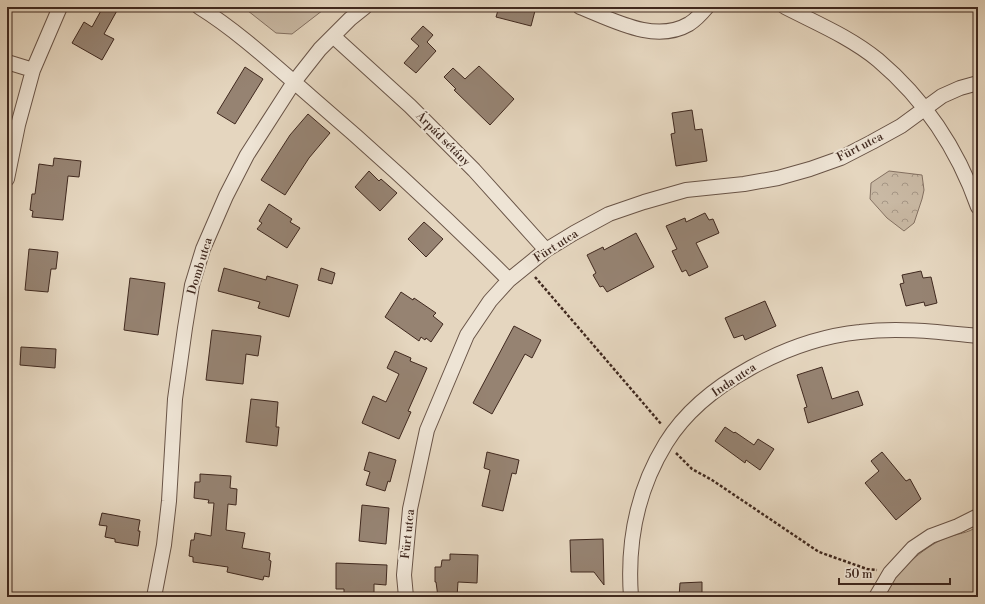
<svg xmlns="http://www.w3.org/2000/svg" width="985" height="604" viewBox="0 0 985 604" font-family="'Libre Bodoni',serif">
<defs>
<pattern id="forest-crowns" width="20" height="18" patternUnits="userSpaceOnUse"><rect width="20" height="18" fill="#c9b9a4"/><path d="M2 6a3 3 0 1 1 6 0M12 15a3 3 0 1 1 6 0" fill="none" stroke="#a59685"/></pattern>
</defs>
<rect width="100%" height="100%" fill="#e5d6bf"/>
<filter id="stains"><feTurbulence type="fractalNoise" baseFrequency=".005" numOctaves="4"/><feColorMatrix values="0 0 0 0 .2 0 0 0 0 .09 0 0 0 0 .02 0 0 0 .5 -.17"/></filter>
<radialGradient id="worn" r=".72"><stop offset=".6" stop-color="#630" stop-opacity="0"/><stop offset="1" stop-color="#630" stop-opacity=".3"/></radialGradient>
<path fill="#c9b9a4" stroke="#847162" d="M243,7H327L292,34L276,33Z
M978,526V597H883C892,575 924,546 946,538C958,533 967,534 978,526Z"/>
<path fill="url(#forest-crowns)" stroke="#847162" d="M889,171L922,175L924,190L922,199L914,223L904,231L887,218L870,199L871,183Z"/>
<path fill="#968372" stroke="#40291f" d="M103,7H119L104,34L114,39L102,60L72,43L84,22L92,27Z
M499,7H536L531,26L496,17Z
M423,26L433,35L427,42L436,51L416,73L404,63L419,46L411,39Z
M479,66L514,99L490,125L454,90L456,89L444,77L453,68L465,79Z
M245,67L263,79L235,124L217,113Z
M692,110L695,130L702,129L707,161L676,166L671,134L675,133L672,113Z
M308,114L330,133L309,158L285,195L261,180L290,135Z
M54,158L81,161L79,177L68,176L63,220L32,217L33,211L30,210L32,194H35L39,164L53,166Z
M369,171L379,181L381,179L397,193L380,211L355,187Z
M269,204L292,219L290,222L300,228L287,248L257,229L262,223L259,221Z
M705,213L709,220L713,219L719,233L696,243L708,267L689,276L686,270L682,272L672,251L677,249L666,226L685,218L686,222Z
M424,222L443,239L426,257L408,239Z
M636,233L654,267L607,292L603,286L600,287L593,275L596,273L587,255L603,247L604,250Z
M29,249L58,252L56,269H51L48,292L25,290Z
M224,268L266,280L267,276L298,285L289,317L258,308L260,302L218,291Z
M321,268L335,273L332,284L318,280Z
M921,271L923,278L931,277L937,303L925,306L924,302L906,306L900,284L904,283L902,275Z
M130,278L165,283L158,335L124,330Z
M401,292L413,300L414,298L436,313L433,316L443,324L431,342L426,338L425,340L421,337L419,341L385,317Z
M765,301L776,326L745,340L743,335L734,338L725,318Z
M514,326L541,340L532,358L525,354L492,414L473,403Z
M212,330L261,336L258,356L246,354L243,384L206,380Z
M21,347L56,349L55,368L20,365Z
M395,351L411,358L410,361L427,368L408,411L411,412L399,439L362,423L373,396L386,402L399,374L387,368Z
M822,367L832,399L858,391L863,405L808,423L804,408L807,407L797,375Z
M251,399L278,402L276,427H279L277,446L246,442Z
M725,427L734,433L735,432L754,445L758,439L774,449L760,470L746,460L745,463L715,441Z
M369,452L396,460L390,482L388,481L385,491L366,485L370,472L364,470Z
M487,452L519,460L516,474L512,473L503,511L482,506L490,470L484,468Z
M882,452L906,481L910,479L921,499L896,520L865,483L879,471L871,461Z
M200,474L231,476L230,488L237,489L236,505L228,504L226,530L245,533L242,548L270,553L269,560L271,561L269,577L264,576L263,580L227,572L228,567L193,562V557L189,556L191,540H194L195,533L211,536L214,503H208L209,500L194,498L195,482H200Z
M362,505L389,508L386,544L359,541Z
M102,513L140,520L138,531H140L138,546L115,542V539L105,537L107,526L99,525Z
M603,539L604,585L594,572H571L570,540Z
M450,554L478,555L477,583L458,582L457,597H438L436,582H435V567H441L442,560H450Z
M336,563L387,565L386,585L374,584V597H344V589H336Z
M702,582V597H679L680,583Z"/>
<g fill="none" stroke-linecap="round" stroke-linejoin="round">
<g stroke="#695447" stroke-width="16">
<path id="street" d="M199,7C239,32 274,65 310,96C379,155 445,216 509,280
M580,7C613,20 655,44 689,24C697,19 702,13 707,7
M785,7C816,23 850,37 878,60C924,99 958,150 978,207
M333,36L410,106L474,170L546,250
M7,62L33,70
M7,179L18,125L33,70L60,7
M154,597L164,545L169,501L175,399L185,328L192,285L203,249L226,196L247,155L294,82L320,49L350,19L365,7
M406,597L404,575L410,509L427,430L467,335L490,301L509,280L546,250L574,233L609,214L644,202L686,190L744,184L778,178L810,169L841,158L872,142L901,126L942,96L960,88L978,83
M631,597C627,543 637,490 666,443C703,383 791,339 860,332C899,327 939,332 978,336
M876,597L890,573L913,548L931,536L958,526L978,516"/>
</g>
<path stroke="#40291f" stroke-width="2.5" stroke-dasharray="3 2" stroke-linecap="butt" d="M535,277L662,425
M676,453L692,469L712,480L819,552L867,569L877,570"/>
<use href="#street" stroke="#eee4d5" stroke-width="14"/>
</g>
<g text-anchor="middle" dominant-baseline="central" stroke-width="4" stroke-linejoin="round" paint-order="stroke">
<g font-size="12" fill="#40291f" stroke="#eee4d5">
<text transform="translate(443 139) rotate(45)">Árpád sétány</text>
<text transform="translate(860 147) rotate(-27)">Fürt utca</text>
<text transform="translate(556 246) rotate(-33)">Fürt utca</text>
<text transform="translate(200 266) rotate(-73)">Domb utca</text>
<text transform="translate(734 380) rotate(-34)">Inda utca</text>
<text transform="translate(408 534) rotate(-84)">Fürt utca</text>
</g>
</g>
<rect width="985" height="604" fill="none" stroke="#e5d6bf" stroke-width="24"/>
<rect x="8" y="8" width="969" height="588" fill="none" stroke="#40291f" stroke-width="2"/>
<rect x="12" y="12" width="961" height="580" fill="none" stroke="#40291f"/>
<path d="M839 578v6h111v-6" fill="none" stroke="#40291f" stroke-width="2"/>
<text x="845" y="578" font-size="12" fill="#40291f" stroke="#eee4d5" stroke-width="3" paint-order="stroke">50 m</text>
<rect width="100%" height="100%" filter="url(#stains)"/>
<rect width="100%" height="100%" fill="url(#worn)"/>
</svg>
